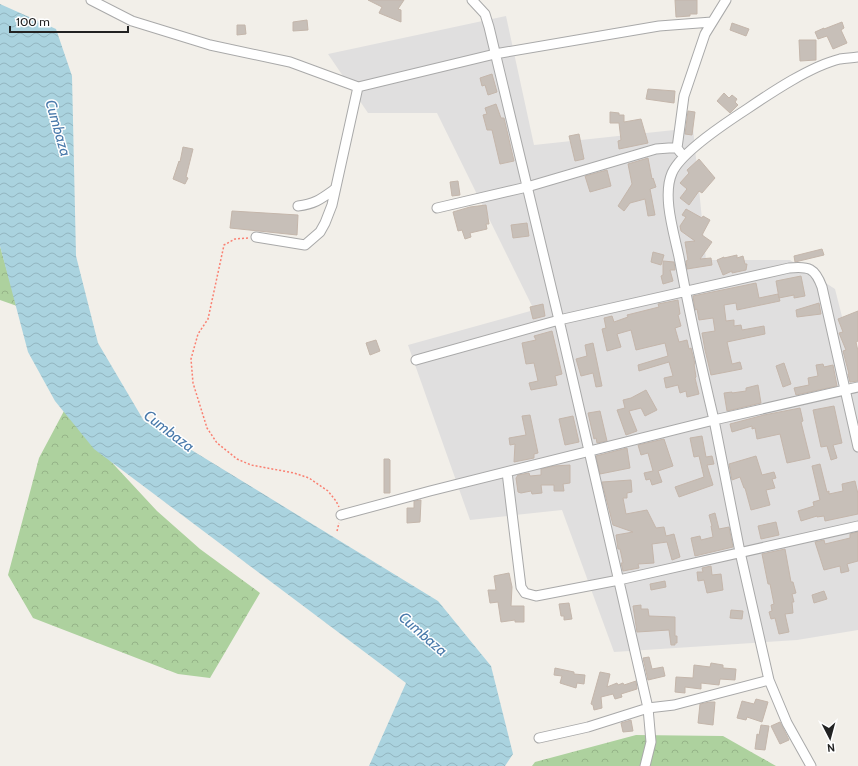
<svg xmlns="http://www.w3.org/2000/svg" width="858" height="766" viewBox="0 0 858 766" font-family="Cabin,sans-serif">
<defs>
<pattern id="forest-crowns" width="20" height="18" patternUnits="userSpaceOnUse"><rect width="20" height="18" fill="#add19e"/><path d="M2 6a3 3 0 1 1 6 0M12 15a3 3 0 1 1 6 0" fill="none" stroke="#95b388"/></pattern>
<pattern id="water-waves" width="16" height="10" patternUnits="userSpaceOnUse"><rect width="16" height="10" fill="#aad3df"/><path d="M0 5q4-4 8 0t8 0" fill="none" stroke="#92b5bf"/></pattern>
</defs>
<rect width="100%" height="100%" fill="#f2efe9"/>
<path fill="#e0dfdf" d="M506,16L534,145L693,128L706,260H790L835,289L858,380V630L797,640L614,652L562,510L470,520L408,345L534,310L437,113H368L328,54Z"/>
<path fill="url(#forest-crowns)" d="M0,246L17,306L0,300Z
M64,411L157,511L200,549L260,593L210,678L178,674L33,618L8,575L39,458Z
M636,735L723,736L776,766H532L535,762Z"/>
<path fill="url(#water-waves)" d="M0,4L56,29L72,76L76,256L98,343L144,421L438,601L491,666L513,754L505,766H369L406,683L94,449L55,401L28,352L0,246Z"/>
<path fill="#c7bfb8" stroke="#c4b6ab" d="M368,0H404L398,9L401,10V22L379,13L382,7Z
M675,0H697V14H690V16L676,17Z
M307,20L308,30L293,31V22Z
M842,22L844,28L841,30L847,43L833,49L827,36L818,39L815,32L824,28V29Z
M732,23L749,29L746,36L730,30Z
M237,25H245L246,34L237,35Z
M799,40H816V60L800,61Z
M492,74L497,92L488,95L485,85L482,86L480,78Z
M648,89L675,91L674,103L646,99Z
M724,93L729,98L732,95L737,99L735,102L738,105L730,113L717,101Z
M496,104L501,118H504L514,161L500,164L492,130H487L483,115L487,114L485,108Z
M688,111L695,112L692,135L685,134Z
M610,112L619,113V115H624V122L641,119L648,143L619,149L618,141L621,140L619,123H610Z
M579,134L584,159L575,161L569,136Z
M183,147L193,149L186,177L188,178L185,184L173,179L179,161L180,162Z
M648,158L652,179L653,178L656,187L650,189L655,215L648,216L645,199L630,203L624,211L618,206L632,184L628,164Z
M699,159L715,178L702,193L699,191L689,205L680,198L687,189L680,183L689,173L687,170Z
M607,170L611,186L590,192L585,176Z
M458,181L460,195L452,196L450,182Z
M486,205L489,224H486L487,229L470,233L471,237L465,239L462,230L458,231L453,212L470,207Z
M686,209L702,218L703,216L710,220L702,235L712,242L700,259L711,258L712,265L687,269L686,261L688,260L685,242L695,241L681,231L680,226L686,217L682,215Z
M232,211L298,215L297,235L230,228Z
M527,223L529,236L513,238L511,225Z
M822,249L824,255L795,262L794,256Z
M653,252L664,255L661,265L651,262Z
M737,255V258L743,256L745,264H747L746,270L732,273V271L723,275L717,260L724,257V258Z
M663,261L674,262L675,268V270H670L673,281L663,284L661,276L663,275Z
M801,276L805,296L794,298V295L779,298L776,281Z
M756,283L759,298L778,294L780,301L737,310L736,303L724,305L726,321L734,320V326L741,325L742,330L764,326L765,334L727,342L732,364L740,362L742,369L711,375L705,350L702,333L715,331L713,318L699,320L697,309L695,310L693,296Z
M678,300L680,314L678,315L681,326L675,328L679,342L687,340L689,349L691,348L695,364H694L696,377L695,378L699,394L687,397L686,391L680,393L678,385L666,388L664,378L673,376L669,362L639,371L638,365L668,356L665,343L636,350L631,330L617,334L621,347L607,351L602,329L606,328L604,318L612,316L614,322L628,317L627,315L659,307L658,304Z
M819,303L821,314L797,317L796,310Z
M543,304L545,316L533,319L530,307Z
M858,311V341L856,342L858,351V381L850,382L848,374H849L843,351L846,350L839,333L843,332L838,319Z
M552,331L562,374L555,376L557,385L531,390L529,383L538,381L534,363L526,364L522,343L536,340L534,336Z
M376,340L380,351L370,355L366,343Z
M593,343L602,386L596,387L593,373L581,376L576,359L587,356L585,345Z
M784,363L791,384L783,387L776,366Z
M823,364L824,367L833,365L837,386L796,395L794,388L809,385L808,378L818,376L816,365Z
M758,385L761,403L727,411L724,393L732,392V393L746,391V388Z
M646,390L657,410L645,416L641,408L629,411L637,431L626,435L617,410L625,408L623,400L631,398Z
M834,406L842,443L833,445L837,458L831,460L827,446L821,447L813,410Z
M800,408L803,421L801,422L810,458L787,463L780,434L757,439L755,428L752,429V426L732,432L730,424L764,415Z
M600,411L607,441L597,443L596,438L594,439L588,413Z
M530,415L538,453L534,454V458L514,462L515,444L510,445L509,438L526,435L522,416Z
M573,416L579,442L565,445L559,419Z
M702,436L706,457L712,456L714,464L707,465L713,485L679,497L675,487L704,477L699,456L694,457L690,438Z
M664,439L673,466L658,471L662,482L652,485L650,479L646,480L644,473L653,471L648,453L641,455L638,445Z
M627,448L630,468L600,474L596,456Z
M756,456L762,475L774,472L776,478L772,479L775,488L766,490L770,505L751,510L745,488H744L740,477L732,480L729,464Z
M384,459H389L390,460V493H384Z
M820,464L827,492L829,491V494L843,491L842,484L855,481L858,494V514L825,521L824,516L817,517V516L801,521L798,511L814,506L813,502L820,500L812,466Z
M570,465V483L563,484L564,491H554V485H541L542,493L532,494L531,491L521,493L518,492L516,478L518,475L529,473L530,476L541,475V469L554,466Z
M631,480L632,492L627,493V498H623L626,514L647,510L656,528L664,527L666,536L674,534L680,557L672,560L667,542L652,544L654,563L638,564L639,568L623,571L621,563H623L620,549H618L616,535L633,532L613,525L602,482Z
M421,500L420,522L407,523V508H414V501Z
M715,513L719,529L729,527L733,547L695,556L691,538L700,536L701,540L713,537L711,526H712L709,515Z
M776,522L779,535L761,539L758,526Z
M858,532V561L847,564L849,571L841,573L840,566L824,570L815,542L824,540L825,544L850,538V534Z
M785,549L791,582H793L796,593L792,594L794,602H792L793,613L785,614L789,632L779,634L775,618L771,619L769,612L772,611L771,605L774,604L770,584H768L762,554Z
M711,566L712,575L721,574L723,590L707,593L704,580L698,581L697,572H703L702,568Z
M509,573L512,587L511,606H524V622H515V620L501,622L498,602L490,603L488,590H496L494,576Z
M665,581L666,587L651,590L650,584Z
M824,591L827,599L814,603L812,595Z
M569,603L572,619L564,620V616H561L559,604Z
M641,605V609H648L649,616L675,617V636H677V643H675V645H671L669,630L637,632L633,606Z
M731,610L743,611L742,619L730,618Z
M649,657L652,669L663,667L665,676L648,680L643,658Z
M711,663L723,665V668L736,669L735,680L720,679L719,685L701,683V689L685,687V693L675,692L676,677L693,678L694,665L710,667Z
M555,668L574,672V674L585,675L584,684L577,683L576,688L560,683L562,676L554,675Z
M600,672L610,674L607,687L617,683L618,685L623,683L624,685L636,681L637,689L621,694L622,697L615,699L613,694L601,697L602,708L594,710L593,705L591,704Z
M756,699L768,702L762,722L747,717L746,720L737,718L742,701L754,704Z
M710,702H715L713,725L698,723L700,704Z
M631,720L633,731L623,732L621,723Z
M780,722L789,740L780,744L771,726Z
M761,725L769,726L765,750L755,749L757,734L759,735Z"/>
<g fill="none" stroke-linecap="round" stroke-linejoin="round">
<g stroke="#a9a9a9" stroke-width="11">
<path id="minor" d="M91,0L132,21L210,45L290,62L358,87L495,54L659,26L712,22
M472,0L485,14L489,27L559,320L648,708L651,742L645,766
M680,152L677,148L684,96L705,34L726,0
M298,206C315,204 321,199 335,189
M437,208L527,187L656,149L669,148H677
M256,237L305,245L320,232L325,223L332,205L358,87
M416,360L559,320L789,268C809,266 815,268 822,287L858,447
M507,472L521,587L525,593L536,596L619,580L858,526
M341,515L430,491L714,420C701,365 689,311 679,257C674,233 662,196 672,173C681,152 727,122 747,109C772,92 811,66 840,59C846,58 852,58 858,57
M539,738L588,727L648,708L674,705L769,680
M811,766L787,723L769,680L740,552L714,420L858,387"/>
</g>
<path stroke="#fa8072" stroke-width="1.5" stroke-dasharray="2 2" stroke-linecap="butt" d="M248,238L235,239L224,245L208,319L198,334L191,359L193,383L207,428L217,443L237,459L251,465L294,473L309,478L328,491L336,501L339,507
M337,531L339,523"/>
<use href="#minor" stroke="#fff" stroke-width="9"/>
</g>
<g text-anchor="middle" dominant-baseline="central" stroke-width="3" stroke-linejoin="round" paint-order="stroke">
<g font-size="15" font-style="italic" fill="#4a7aab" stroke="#fff">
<text transform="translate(58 128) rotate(74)">Cumbaza</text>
<text transform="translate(169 431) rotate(37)">Cumbaza</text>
<text transform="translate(423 634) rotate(41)">Cumbaza</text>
</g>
</g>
<g transform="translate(830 738) rotate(174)" stroke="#ffffff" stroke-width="3" paint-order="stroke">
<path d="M0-3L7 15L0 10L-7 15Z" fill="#222222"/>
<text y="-6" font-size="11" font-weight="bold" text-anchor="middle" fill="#222222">N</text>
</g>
<path d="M10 26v6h118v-6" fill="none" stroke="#222222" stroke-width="2"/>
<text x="16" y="26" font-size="12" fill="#222222" stroke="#ffffff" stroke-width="3" paint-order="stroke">100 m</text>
</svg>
